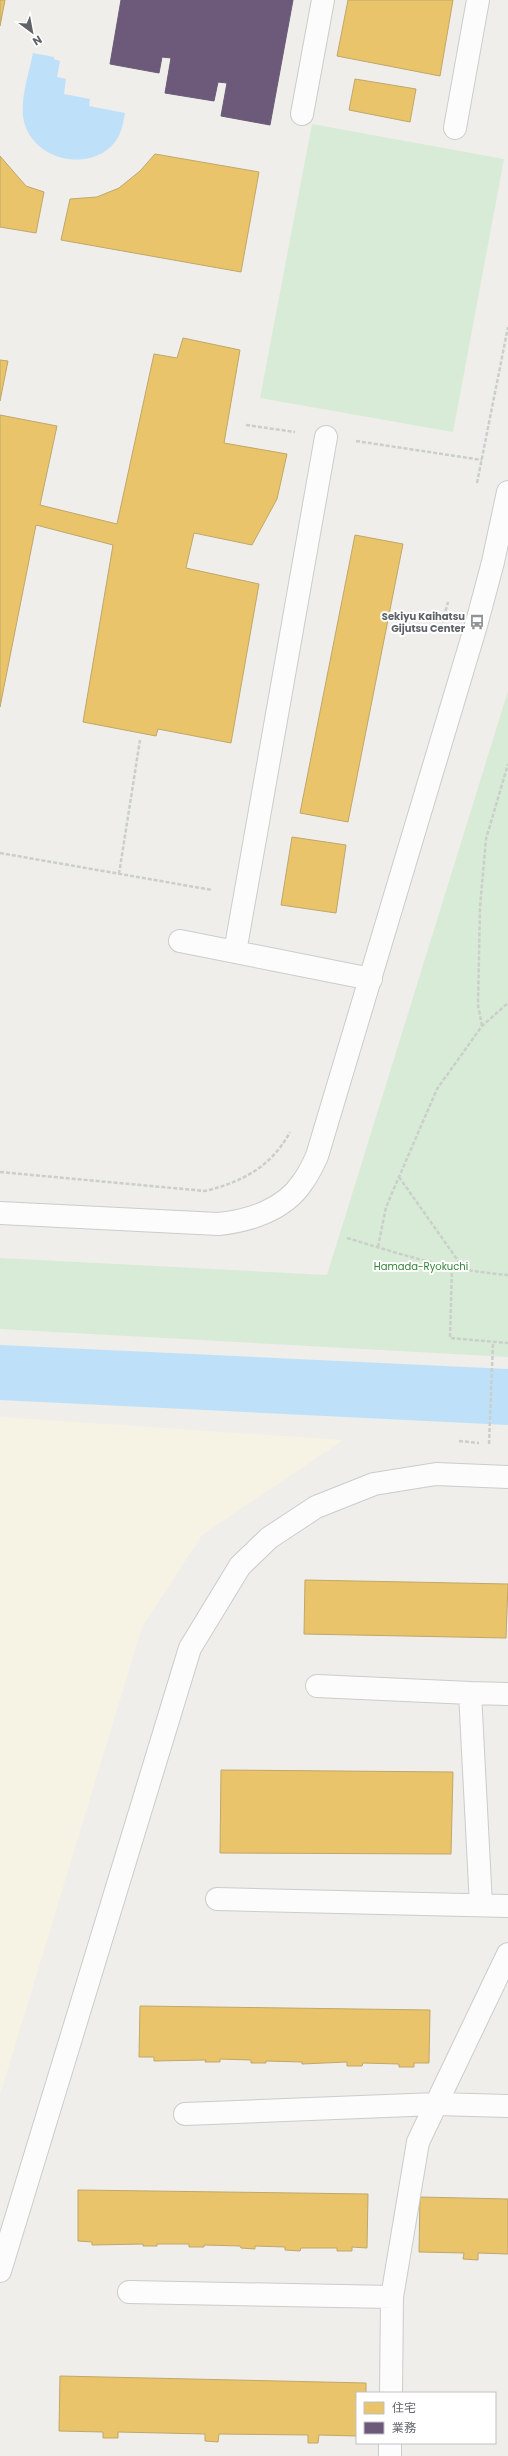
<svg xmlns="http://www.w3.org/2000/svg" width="508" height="2456" viewBox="0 0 508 2456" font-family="Poppins,'Noto Sans JP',sans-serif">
<rect width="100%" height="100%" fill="#efeeea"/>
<path fill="#f7f3e4" d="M0,1417L343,1440L202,1535L142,1627L0,2095Z"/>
<path fill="#d8ebd6" d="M312,124L504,159L453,432L260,398Z
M508,691V1357L0,1329V1258L327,1275Z"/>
<path fill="#bfe0f9" d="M33,53L54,57V59L60,61L57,77L66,79L64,94L90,99L89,106L125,113C123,123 122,133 115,142C89,175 28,159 23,116C21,96 29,73 33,53Z
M0,1345L508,1369V1425L0,1400Z"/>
<path fill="#e9c46a" stroke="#c0a769" d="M0,0H5L0,26Z
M348,0H453L440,76L337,56Z
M355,79L416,89L410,122L349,110Z
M155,154L259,172L241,272L61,240L70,199L97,197L119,188L140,171Z
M0,156L26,186L44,192L36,233L0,227Z
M183,338L240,350L224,443L287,454L277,499L252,545L194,533L186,568L259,584L231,743L158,729L156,736L83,722L113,545L36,525L0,707V415L57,426L40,505L117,524L154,354L177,358Z
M0,360L8,361L0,401Z
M355,535L403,544L348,822L300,813Z
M292,837L346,845L336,913L281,905Z
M305,1580L508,1584L506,1638L304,1634Z
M221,1770L453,1772L451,1854L220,1853Z
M140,2006L430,2010L429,2063H414V2067H399V2064L363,2063L362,2066H347V2062L302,2064V2062L266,2061V2063H251V2060L220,2059V2062H205L206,2060L154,2061V2057H139Z
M78,2190L368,2194L367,2248L352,2247V2251H337V2248H301L300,2251L285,2250V2247L255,2246V2249L241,2248L240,2246L204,2245V2247H189V2244H157V2246H143V2244L92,2245V2242L78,2241Z
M420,2197L508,2199V2254L478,2253V2260L463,2259L464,2253L419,2252Z
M60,2376L366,2383V2393H357V2436L319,2435L318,2443H308V2435L219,2434L218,2442L205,2441V2434L118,2432V2438H103V2432L59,2431Z"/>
<path fill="#6d597a" stroke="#695c75" d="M121,0H293L270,125L221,116L227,83L218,82L214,101L165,93L171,58L162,57L159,73L110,64Z"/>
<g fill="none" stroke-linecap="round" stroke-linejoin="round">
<g stroke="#cbcccc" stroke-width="24">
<path id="minor" d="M302,114L323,0
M455,128L478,0
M180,941L371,979
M235,952L326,437
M0,1213L218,1224C249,1221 284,1210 302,1183C308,1175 313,1165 317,1156L477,622L493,562L508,492
M317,1686L470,1693
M217,1899L508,1906
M481,1905L470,1693L508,1694
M185,2114L436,2104L508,2106
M0,2271L190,1648L240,1566L269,1538L316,1507L374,1484L436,1474L508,1477
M129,2292L392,2297
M391,2393L392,2297L418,2142L508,1954
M390,2456V2443"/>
</g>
<path stroke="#cacfcc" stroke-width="2.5" stroke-dasharray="4 2" stroke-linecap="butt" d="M246,425L295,432
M356,441L482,460
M477,483L508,327
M439,634L448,602
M0,853L212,890
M119,874L140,740
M482,1026L478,1005L480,907L486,839L508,764
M0,1172L205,1191C242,1182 271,1167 290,1132
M399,1177L464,1269
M347,1238C400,1254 452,1271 508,1275
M378,1247L386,1207L437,1089L482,1026L508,1003
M452,1267L450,1338L508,1343
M459,1441L479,1443
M489,1444L493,1342"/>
<use href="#minor" stroke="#fdfcfc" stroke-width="22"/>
</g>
<defs>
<g id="bus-bare" transform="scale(1.2)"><path d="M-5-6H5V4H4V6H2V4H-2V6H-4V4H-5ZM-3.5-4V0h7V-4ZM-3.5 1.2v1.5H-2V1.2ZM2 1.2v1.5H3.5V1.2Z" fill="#919496" stroke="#fff" stroke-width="2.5" paint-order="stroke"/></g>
</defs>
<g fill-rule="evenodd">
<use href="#bus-bare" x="477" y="622"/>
</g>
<g text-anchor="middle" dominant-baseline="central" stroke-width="4" stroke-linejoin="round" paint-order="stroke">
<g font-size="10" font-weight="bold" fill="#5f6368" stroke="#fff" text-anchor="end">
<text x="465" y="616">Sekiyu Kaihatsu<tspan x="465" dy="12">Gijutsu Center</tspan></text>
</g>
<g font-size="10" fill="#348238" stroke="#fff">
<text x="421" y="1266">Hamada-Ryokuchi</text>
</g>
</g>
<rect x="356" y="2392" width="140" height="52" fill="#ffffff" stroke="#bfc1c3"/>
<rect x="364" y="2402" width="20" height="12" fill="#e9c46a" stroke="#bfc1c3"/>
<text x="392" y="2412" font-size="12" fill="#5f6368">住宅</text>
<rect x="364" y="2422" width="20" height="12" fill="#6d597a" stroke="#bfc1c3"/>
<text x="392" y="2432" font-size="12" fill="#5f6368">業務</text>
<g transform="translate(32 32) rotate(148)" stroke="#ffffff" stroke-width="3" paint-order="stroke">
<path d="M0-3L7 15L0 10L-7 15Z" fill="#5f6368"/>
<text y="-6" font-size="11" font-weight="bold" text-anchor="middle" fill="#5f6368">N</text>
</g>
</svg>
